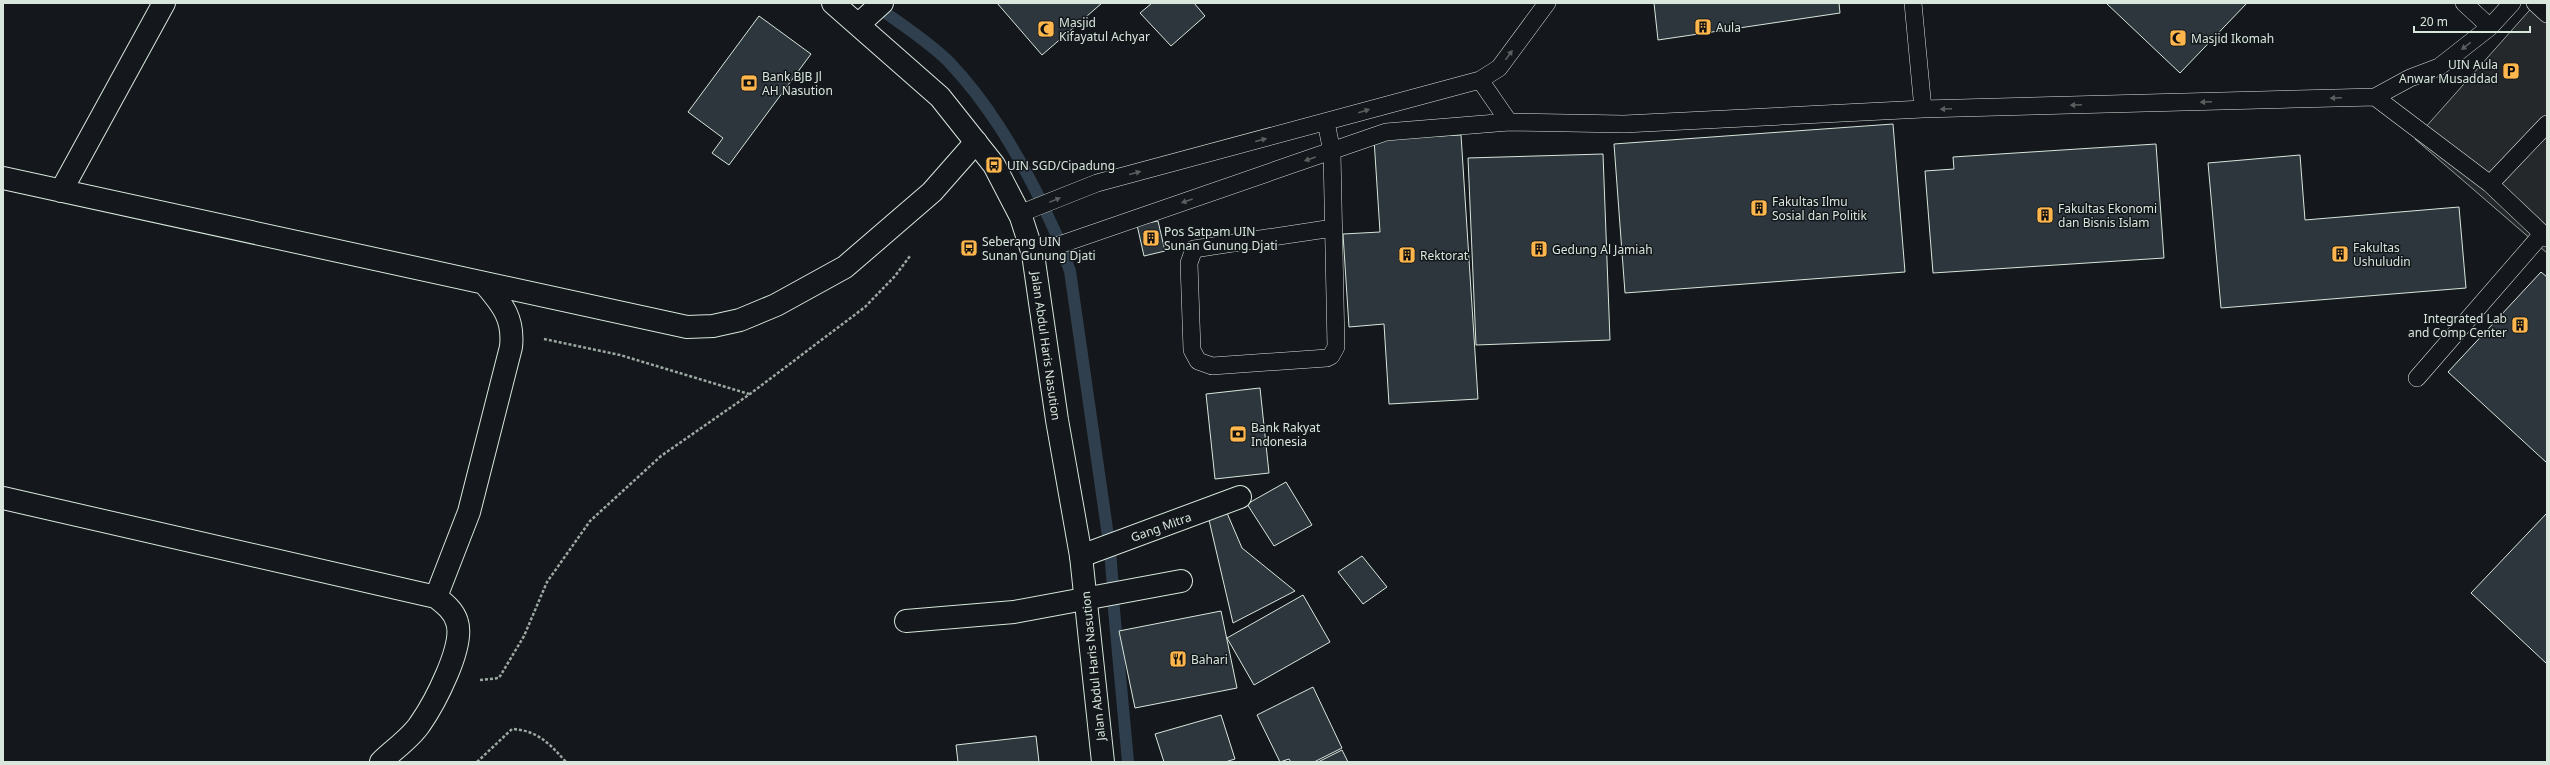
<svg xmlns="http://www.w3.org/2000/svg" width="2550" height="765" viewBox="0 0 2550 765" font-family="'Noto Sans',sans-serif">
<rect width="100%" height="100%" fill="#14181c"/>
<path fill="#24282b" stroke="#939e99" d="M2536,3H2547V253L2415,139Z"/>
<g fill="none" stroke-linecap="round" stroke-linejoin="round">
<path stroke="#2f3f4d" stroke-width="12" d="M879,8C902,25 929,42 949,62C988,103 1016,151 1041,201
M1044,208L1059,240
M1061,247L1070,271L1109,543
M1110,550L1113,588
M1113,599L1128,762"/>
</g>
<path fill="#2c363c" stroke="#d8e6dc" d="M997,3H1102L1042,55Z
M1152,3H1194L1205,16L1171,46L1140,13Z
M1654,3H1839L1840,13L1658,40Z
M2106,3H2247L2180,73Z
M759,16L811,54L729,165L712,153L723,138L688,112Z
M1893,124L1905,272L1625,293L1614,144Z
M1461,135L1478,399L1389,404L1384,324L1349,327L1343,234L1380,232L1374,139Z
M2156,144L2164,258L1933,273L1925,171L1954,169L1953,157Z
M1603,154L1610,340L1476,345L1468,158Z
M2300,155L2305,220L2459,207L2466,288L2221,308L2208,163Z
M1158,221L1165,251L1144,256L1137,225Z
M2541,272L2547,277V463L2448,372Z
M1260,388L1269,473L1215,479L1206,394Z
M1286,482L1312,525L1274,546L1247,504Z
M1227,513L1242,548L1295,591L1233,623L1209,520Z
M2547,513V664L2471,593Z
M1362,556L1387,587L1363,604L1338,572Z
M1303,595L1330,642L1254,685L1227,638Z
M1221,611L1237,688L1135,708L1119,631Z
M1313,687L1342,748L1314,762H1291L1289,759L1280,762L1257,715Z
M1221,715L1235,759L1225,762H1164L1155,734Z
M1036,736L1039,762H958L956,745Z
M1342,750L1348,762H1318Z"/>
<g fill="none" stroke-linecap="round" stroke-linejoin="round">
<g stroke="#d8e6dc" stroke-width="18">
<path id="lane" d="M1913,3L1923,109
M2535,3L2547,14
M2490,27L2512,3
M1480,80L1509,122
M2375,97L2490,184L2547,238
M1326,122L1332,152L1336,347L1331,356L1327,358L1212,366L1198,361L1192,350L1189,263L1194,249L1333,228
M2490,184L2547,124
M1019,214L1097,183L1480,80L1499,68L1547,3
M1033,254L1386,132L1509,122L1624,124L1923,109L2375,97L2410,78L2439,67L2490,27L2464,3
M2417,378L2542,234"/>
</g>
<g stroke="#d8e6dc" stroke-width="24">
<path id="street" d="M859,24L882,3
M3,178L687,327L713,326L740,320L776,305L845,267L932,192L976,142
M61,191L164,3
M3,498L436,597C445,604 454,611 457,622C465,646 434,704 420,724C411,738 393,750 381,762
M1081,556L1240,497
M436,597L469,512L511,347C514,319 503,305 485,284
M906,621L1014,612L1181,581"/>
</g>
<g stroke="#d8e6dc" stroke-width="24">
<path id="highway" d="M833,3L940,97L994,165L1021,217L1033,254L1057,420L1081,556L1103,762"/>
</g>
<path stroke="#9da8a2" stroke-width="2.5" stroke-dasharray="3 2" stroke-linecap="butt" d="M544,339L620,355L749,394
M480,680L499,678L524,636L547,582L590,521L661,456L750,394L865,307L895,276L910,256
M477,762L512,729C537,730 550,744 566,762"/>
<use href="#lane" stroke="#14181c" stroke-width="17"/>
<use href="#street" stroke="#14181c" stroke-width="22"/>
<use href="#highway" stroke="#14181c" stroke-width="22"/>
</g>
<defs><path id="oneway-solid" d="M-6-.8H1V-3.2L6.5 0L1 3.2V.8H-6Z"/></defs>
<g fill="#59605f">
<use href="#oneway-solid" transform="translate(2466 46) rotate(142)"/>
<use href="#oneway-solid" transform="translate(1509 55) rotate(-54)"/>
<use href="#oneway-solid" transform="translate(2336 98) rotate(178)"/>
<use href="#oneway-solid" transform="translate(2206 102) rotate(178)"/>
<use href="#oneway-solid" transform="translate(2076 105) rotate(178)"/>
<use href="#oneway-solid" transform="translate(1946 109) rotate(178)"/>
<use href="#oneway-solid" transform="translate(1364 111) rotate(-17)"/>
<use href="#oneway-solid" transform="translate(1261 140) rotate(-15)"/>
<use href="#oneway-solid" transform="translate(1310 159) rotate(161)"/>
<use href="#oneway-solid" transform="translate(1135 173) rotate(-15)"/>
<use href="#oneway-solid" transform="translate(1055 200) rotate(-22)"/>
<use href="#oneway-solid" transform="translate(1187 201) rotate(161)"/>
</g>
<defs>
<g id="building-square" transform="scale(0.9)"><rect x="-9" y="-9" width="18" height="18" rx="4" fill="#ffb74d" stroke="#14181c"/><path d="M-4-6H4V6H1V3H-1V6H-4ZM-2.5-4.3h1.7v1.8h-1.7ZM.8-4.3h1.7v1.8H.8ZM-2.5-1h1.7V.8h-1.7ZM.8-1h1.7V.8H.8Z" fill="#111"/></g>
<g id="mosque-square" transform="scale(0.9)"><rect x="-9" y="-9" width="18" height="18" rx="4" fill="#ffb74d" stroke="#14181c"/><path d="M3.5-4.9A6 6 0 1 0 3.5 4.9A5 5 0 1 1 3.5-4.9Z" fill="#111"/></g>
<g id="parking-square" transform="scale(0.9)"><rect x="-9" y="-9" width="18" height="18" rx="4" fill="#ffb74d" stroke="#14181c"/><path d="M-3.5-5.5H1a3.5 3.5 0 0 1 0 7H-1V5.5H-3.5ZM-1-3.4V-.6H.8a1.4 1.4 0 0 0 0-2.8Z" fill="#111"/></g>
<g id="bank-square" transform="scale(0.9)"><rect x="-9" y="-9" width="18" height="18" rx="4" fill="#ffb74d" stroke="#14181c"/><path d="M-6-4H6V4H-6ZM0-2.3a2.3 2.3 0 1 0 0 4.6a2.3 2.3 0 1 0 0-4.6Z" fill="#111"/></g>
<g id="bus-square" transform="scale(0.9)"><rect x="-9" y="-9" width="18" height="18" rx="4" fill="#ffb74d" stroke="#14181c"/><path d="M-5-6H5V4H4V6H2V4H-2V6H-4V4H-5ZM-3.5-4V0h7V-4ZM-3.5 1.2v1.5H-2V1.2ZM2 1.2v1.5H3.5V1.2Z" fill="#111"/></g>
<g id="restaurant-square" transform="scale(0.9)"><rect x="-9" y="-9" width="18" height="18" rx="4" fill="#ffb74d" stroke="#14181c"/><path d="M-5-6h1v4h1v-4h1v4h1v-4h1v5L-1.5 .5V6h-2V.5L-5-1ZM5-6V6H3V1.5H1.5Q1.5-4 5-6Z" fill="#111"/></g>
</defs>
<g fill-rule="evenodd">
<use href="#building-square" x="1703" y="27"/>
<use href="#mosque-square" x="1046" y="29"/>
<use href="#mosque-square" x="2178" y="38"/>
<use href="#parking-square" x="2511" y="71"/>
<use href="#bank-square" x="749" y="83"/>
<use href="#bus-square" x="994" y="165"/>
<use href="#building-square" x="1759" y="208"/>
<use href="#building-square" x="2045" y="215"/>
<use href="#building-square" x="1151" y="238"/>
<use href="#bus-square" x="969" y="248"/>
<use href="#building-square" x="1539" y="249"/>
<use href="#building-square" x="2340" y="254"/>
<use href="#building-square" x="1407" y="255"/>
<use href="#building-square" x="2520" y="325"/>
<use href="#bank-square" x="1238" y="434"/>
<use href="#restaurant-square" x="1178" y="659"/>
</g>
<g text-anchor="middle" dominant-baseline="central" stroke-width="3" stroke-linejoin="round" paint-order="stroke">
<g font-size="12" fill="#d8e6dc" stroke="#14181c" text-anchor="start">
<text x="1059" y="22">Masjid<tspan x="1059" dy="14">Kifayatul Achyar</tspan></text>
<text x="1716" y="27">Aula</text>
<text x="2191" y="38">Masjid Ikomah</text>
<text x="2498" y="64" text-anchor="end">UIN Aula<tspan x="2498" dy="14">Anwar Musaddad</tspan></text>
<text x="762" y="76">Bank BJB Jl<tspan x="762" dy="14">AH Nasution</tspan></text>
<text x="1007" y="165">UIN SGD/Cipadung</text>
<text x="1772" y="201">Fakultas Ilmu<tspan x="1772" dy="14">Sosial dan Politik</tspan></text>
<text x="2058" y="208">Fakultas Ekonomi<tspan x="2058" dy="14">dan Bisnis Islam</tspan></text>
<text x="1164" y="231">Pos Satpam UIN<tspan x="1164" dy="14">Sunan Gunung Djati</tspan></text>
<text x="982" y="241">Seberang UIN<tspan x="982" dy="14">Sunan Gunung Djati</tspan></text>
<text x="2353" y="247">Fakultas<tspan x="2353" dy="14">Ushuludin</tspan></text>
<text x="1552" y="249">Gedung Al Jamiah</text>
<text x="1420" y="255">Rektorat</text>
<text x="2507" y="318" text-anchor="end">Integrated Lab<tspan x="2507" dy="14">and Comp Center</tspan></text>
<text x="1251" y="427">Bank Rakyat<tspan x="1251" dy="14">Indonesia</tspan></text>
<text x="1191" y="659">Bahari</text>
</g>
<g font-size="12" fill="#d8e6dc" stroke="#14181c">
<text transform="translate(1046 346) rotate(82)">Jalan Abdul Haris Nasution</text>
<text transform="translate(1161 527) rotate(-20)">Gang Mitra</text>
<text transform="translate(1093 666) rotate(-96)">Jalan Abdul Haris Nasution</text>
</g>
</g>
<rect width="2550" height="765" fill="none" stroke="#d8e6dc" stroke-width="8"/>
<path d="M2414 26v6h116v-6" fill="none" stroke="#d8e6dc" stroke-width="2"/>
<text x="2420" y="26" font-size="12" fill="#d8e6dc" stroke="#14181c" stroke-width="3" paint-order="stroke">20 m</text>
</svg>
